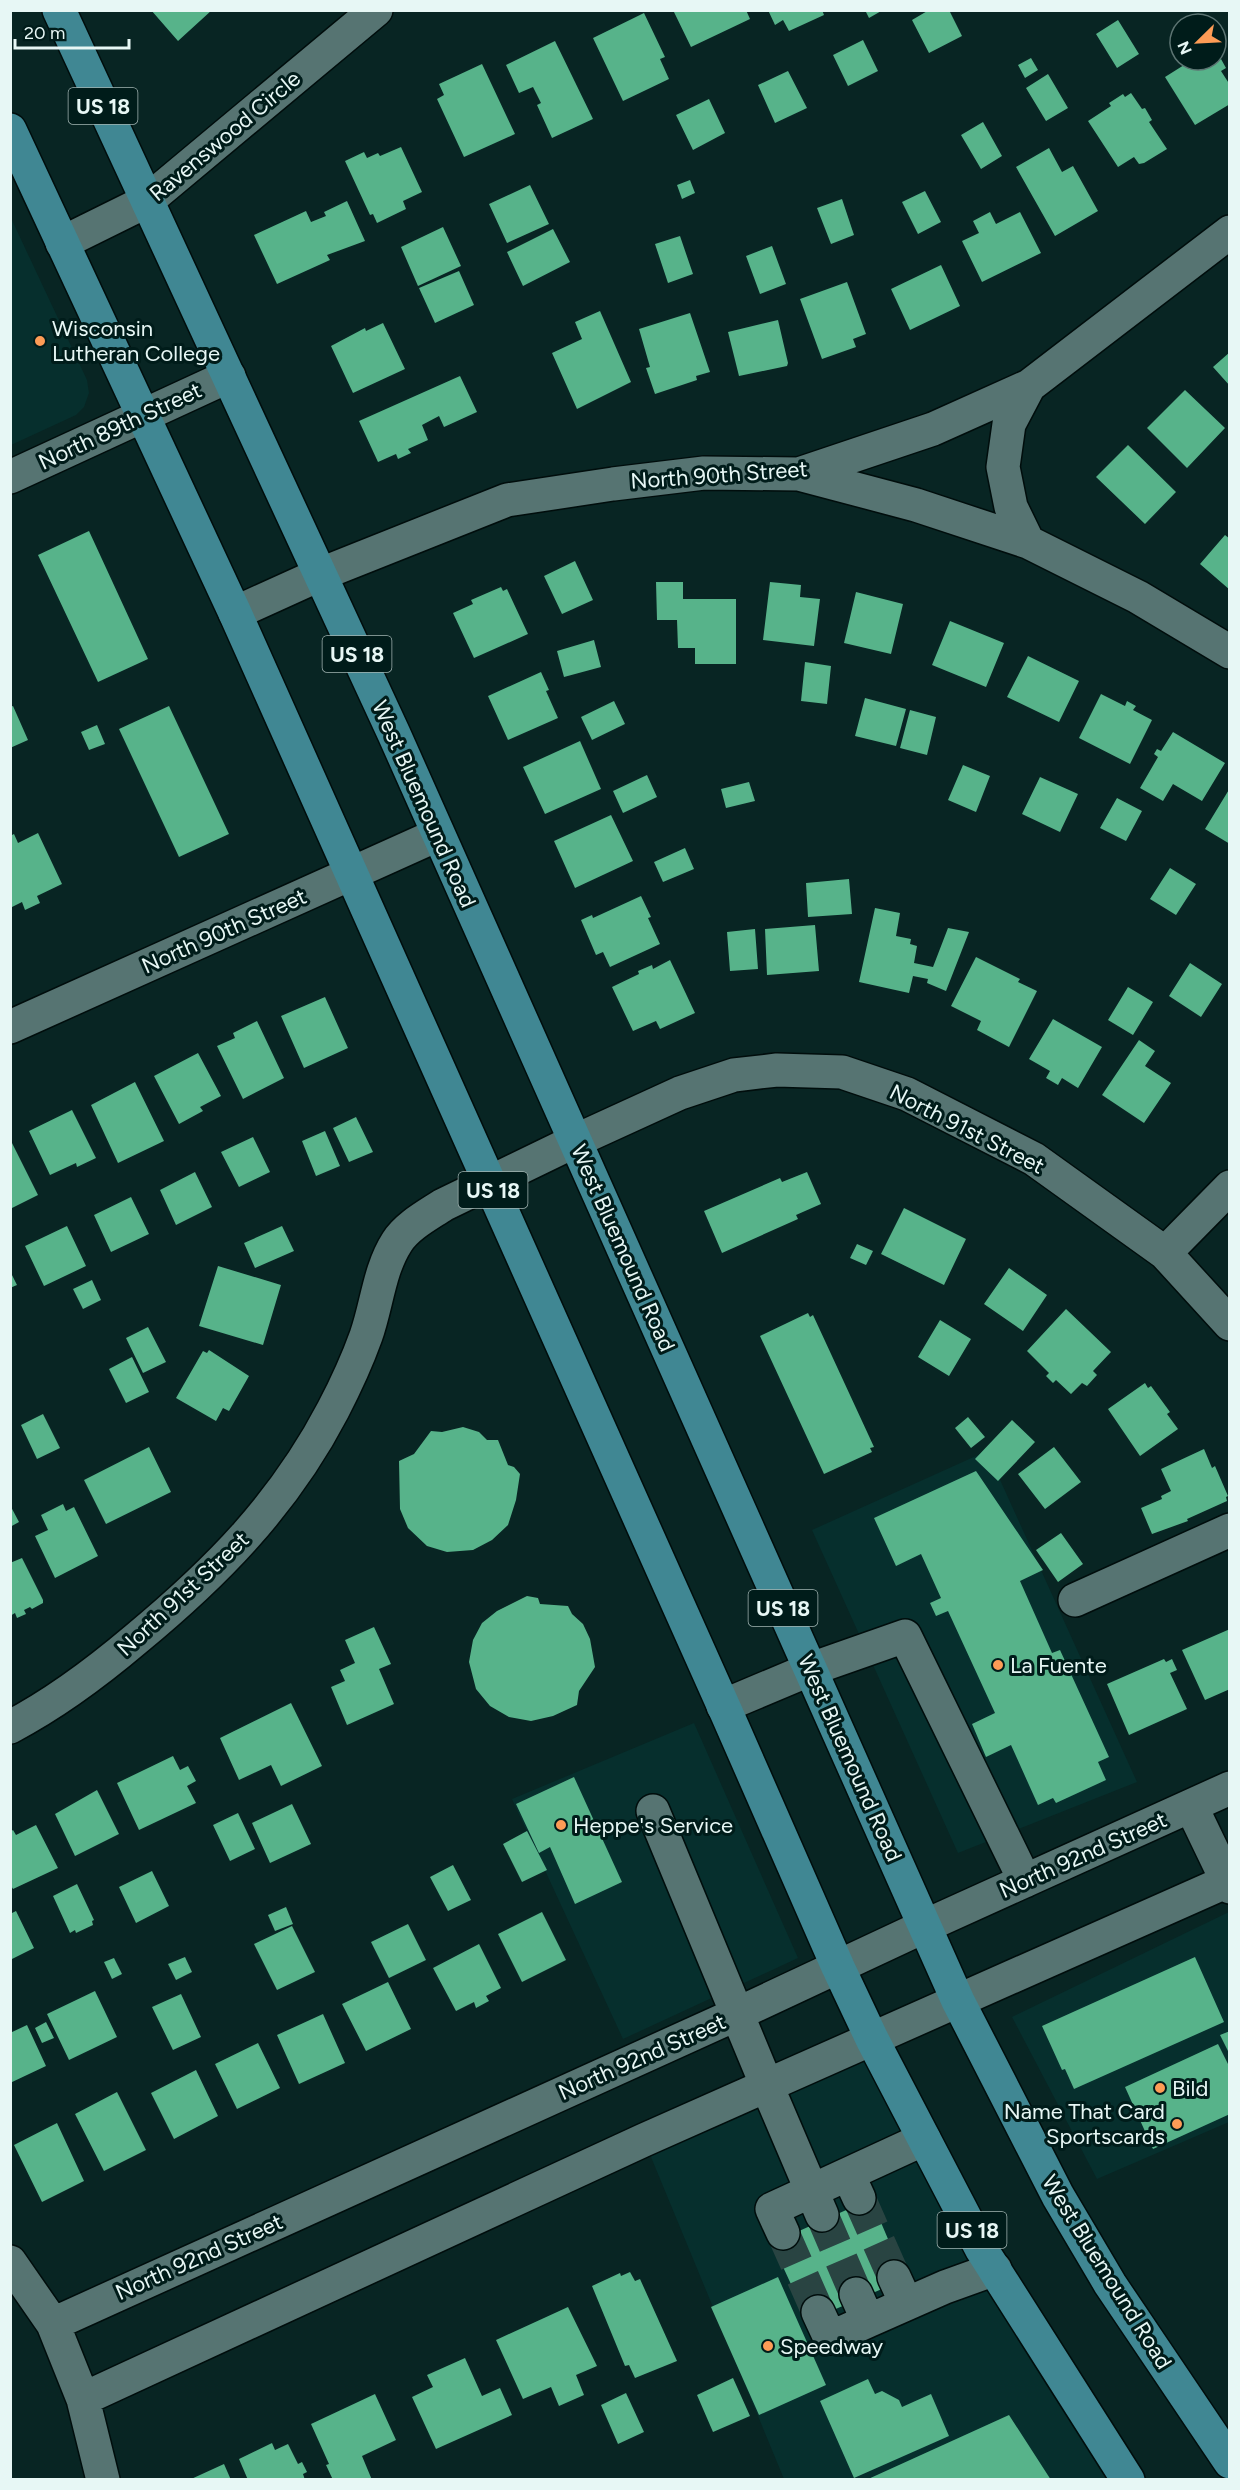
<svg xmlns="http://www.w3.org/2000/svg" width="1240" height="2490" viewBox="0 0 1240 2490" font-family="Figtree,sans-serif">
<rect width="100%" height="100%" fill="#082523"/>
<path fill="#062f2d" d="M10,216L87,380L89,393L84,407L76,415L11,445Z
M987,1451L1137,1782L958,1853L812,1530Z
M694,1723L798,1958L623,2039L512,1799Z
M1229,1912V2122L1097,2179L1012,2017Z
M872,2039L1128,2479H784L644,2140Z"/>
<path fill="#57b38a" d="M151,10H212L178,41Z
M673,10H746L750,19L691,47Z
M768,10H822L824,15L789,31L783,20L775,25Z
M865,10H883L869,18Z
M929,10H949L962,36L929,53L912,20Z
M644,13L665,57L660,59L669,79L623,101L593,38Z
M1118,20L1139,54L1117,68L1096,34Z
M863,40L878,71L848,86L833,55Z
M555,41L593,119L552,138L537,105L541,103L533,87L519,93L506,65Z
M1031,58L1038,70L1025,78L1018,65Z
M1221,59L1226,68L1221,71L1230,85V104L1195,125L1165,77L1192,60H1213L1215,63Z
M482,64L515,134L464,157L437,99L444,95L439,84Z
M788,71L807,108L775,123L758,85Z
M1048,74L1068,108L1046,121L1026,88Z
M1131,93L1142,109L1145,108L1152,120L1149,122L1167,149L1144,163L1139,164L1134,157L1118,167L1088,121L1111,106L1109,103L1123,94L1125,97Z
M709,99L725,133L693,150L676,115Z
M983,122L1002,156L981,169L961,135Z
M401,147L422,192L403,201L406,209L377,223L373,214L370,215L345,161L364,152L367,158L378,153L380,156Z
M1049,148L1062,172L1073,166L1098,211L1055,236L1016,167Z
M690,180L695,193L682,199L677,185Z
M530,185L549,224L507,243L489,204Z
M925,191L941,222L918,234L902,202Z
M842,199L854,235L831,244L817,208Z
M347,201L365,241L327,255L330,260L277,284L254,235L306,211L311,222L326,216L324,212Z
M990,212L996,224L1020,212L1041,253L982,282L962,241L979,233L973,221Z
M443,227L461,266L418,286L401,247Z
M553,229L570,262L523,286L507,252Z
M680,236L693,274L668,283L655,244Z
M772,246L786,284L760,294L746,256Z
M941,265L960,306L910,330L891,289Z
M459,271L474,305L435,323L419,288Z
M847,282L866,334L853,339L856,347L822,359L800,299Z
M600,311L631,382L577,409L552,353L582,339L575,322Z
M690,313L710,372L696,376L697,380L655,394L646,368L650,367L639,329Z
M778,320L788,363L787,366L739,376L728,332Z
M383,323L405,369L353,393L331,346L365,328L366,331Z
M1230,352V386L1213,367Z
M460,376L477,412L444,427L439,416L422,425L428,440L408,449L411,453L398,459L396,454L378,462L359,421Z
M1185,390L1225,428L1187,468L1147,428Z
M1128,445L1176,492L1145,524L1096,477Z
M89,531L148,659L98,682L38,555Z
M1225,535L1230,539V590L1200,564Z
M575,561L593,600L562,614L544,576Z
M656,582H683V599H736V664H695V648H678L677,620H657Z
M770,582L801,585L800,597L820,599L814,646L763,640Z
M501,587L503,591L507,589L528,634L474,658L453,613L473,604L471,600Z
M856,592L903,604L891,654L844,643Z
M950,621L1004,643L986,687L932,665Z
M594,640L601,667L564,677L557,651Z
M1028,656L1079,681L1059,722L1007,697Z
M805,662L831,666L827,704L801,701Z
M541,672L549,690L546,691L558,718L508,740L488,696Z
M1101,694L1125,706L1127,701L1136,706L1133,710L1152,720L1130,764L1079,738Z
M865,698L906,709L896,746L855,736Z
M614,701L625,724L592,740L581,717Z
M13,706L28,740L10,748V707Z
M169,706L229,834L179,857L119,729Z
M910,710L936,717L927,755L900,748Z
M97,725L105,744L89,750L81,732Z
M1173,732L1225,763L1202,801L1173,784L1163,801L1140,788L1158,757L1154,754L1157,749L1161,751Z
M580,741L601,789L545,814L523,767Z
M963,765L990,776L976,812L948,800Z
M647,775L657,797L623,813L613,791Z
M1040,777L1078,794L1060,832L1022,814Z
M749,782L755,801L726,808L721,789Z
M1230,788V844L1205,829Z
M1117,798L1142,811L1126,841L1100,828Z
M611,815L633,861L575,888L554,841Z
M38,833L62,884L37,896L40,903L25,910L22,902L10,908V836L14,834L18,843Z
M685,848L694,869L663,882L654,862Z
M1170,868L1196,884L1176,915L1150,899Z
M849,879L852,914L808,917L806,883Z
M641,896L651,917L648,918L660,944L610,967L603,952L596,955L581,920L592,915L593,918Z
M875,908L900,913L896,936L911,939L910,944L917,946L914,963L933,967L948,928L969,932L946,991L927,983L928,979L913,976L909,993L859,982Z
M815,925L819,971L767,975L765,929Z
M755,929L758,969L730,971L727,932Z
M976,957L1020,979L1018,982L1037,991L1009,1047L977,1030L981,1021L951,1006Z
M670,960L695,1013L660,1029L656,1021L633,1031L612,987L639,974L638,971L652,965L653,969Z
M1190,963L1222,984L1201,1017L1169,996Z
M1128,987L1153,1002L1133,1035L1108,1020Z
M325,997L348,1048L304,1068L281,1016Z
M1053,1019L1102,1047L1078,1088L1062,1078L1058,1085L1046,1078L1050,1071L1029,1059Z
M257,1021L284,1078L243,1099L217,1046L235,1038L233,1033Z
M1139,1040L1155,1051L1145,1066L1171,1083L1144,1123L1102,1095Z
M198,1053L221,1096L200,1107L203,1111L179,1124L154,1076Z
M135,1082L164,1141L118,1163L91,1105Z
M72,1110L96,1158L77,1167L76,1163L50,1175L29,1131Z
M356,1117L373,1152L349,1162L333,1128Z
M325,1131L340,1166L316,1176L302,1141Z
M253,1137L270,1172L239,1187L221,1152Z
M10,1139L38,1195L10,1209Z
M195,1172L212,1207L176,1225L160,1190Z
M807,1172L821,1204L796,1215L798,1219L722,1253L704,1211L780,1178L782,1182Z
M131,1197L149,1234L111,1252L94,1215Z
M904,1208L966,1239L944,1285L881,1254Z
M67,1226L86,1266L44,1286L25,1246Z
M282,1226L294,1251L255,1268L244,1243Z
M857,1244L873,1251L866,1265L850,1258Z
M218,1266L281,1285L263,1345L199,1326Z
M1009,1268L1047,1295L1023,1331L984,1304Z
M10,1271L17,1285L10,1288Z
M92,1280L101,1300L83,1309L73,1289Z
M1066,1309L1111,1352L1093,1371L1097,1375L1087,1386L1082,1383L1071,1394L1056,1380L1053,1383L1046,1376L1049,1373L1027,1351Z
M808,1313L810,1317L813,1315L874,1447L870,1448L872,1452L824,1474L760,1336Z
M940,1320L971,1339L949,1376L918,1357Z
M148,1327L166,1362L143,1373L126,1338Z
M209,1350L249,1376L229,1411L223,1408L216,1421L176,1398L203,1351L207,1353Z
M132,1357L149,1392L126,1403L109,1369Z
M1145,1383L1148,1388L1151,1386L1170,1412L1167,1414L1178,1429L1140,1456L1108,1409Z
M43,1414L60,1448L37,1459L21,1425Z
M968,1417L985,1437L971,1448L955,1428Z
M1012,1420L1035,1442L998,1481L975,1459Z
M463,1427L479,1432L487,1440H498L508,1465L514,1467L520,1474L516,1500L508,1525L492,1540L473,1550L447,1552L427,1546L408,1528L400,1509L399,1461L414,1454L431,1431L442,1432Z
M149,1447L171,1492L106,1524L84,1480Z
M1054,1447L1081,1482L1045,1509L1018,1474Z
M1204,1449L1212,1468L1215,1466L1228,1496L1226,1497L1227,1501L1187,1519L1188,1521L1152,1534L1141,1508L1162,1499L1161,1496L1171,1491L1161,1469Z
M976,1471L1043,1570L1020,1581L1052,1653L1060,1650L1109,1757L1098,1762L1106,1780L1056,1803L1053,1798L1038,1805L1011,1745L986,1757L972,1724L995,1713L948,1611L936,1616L930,1603L941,1598L921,1554L896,1566L874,1518Z
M63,1504L66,1511L74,1507L98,1556L55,1578L35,1536L48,1530L41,1515Z
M10,1505L19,1522L10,1527Z
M1061,1533L1083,1564L1058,1582L1036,1550Z
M22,1558L43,1600V1603L32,1609L30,1607L24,1610L26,1614L17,1618L15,1613L10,1616V1563Z
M527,1596L538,1598L540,1604L568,1606L572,1614L583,1624L590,1639L595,1667L579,1691L577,1705L553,1716L531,1721L509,1717L490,1706L476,1689L469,1662L473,1640L482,1623L497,1611Z
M374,1627L391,1664L379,1669L394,1704L347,1725L331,1687L345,1681L340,1670L355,1663L345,1640Z
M1230,1629V1689L1205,1700L1182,1650Z
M1164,1659L1166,1662L1172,1659L1177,1670L1170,1673L1187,1709L1129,1735L1107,1684Z
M291,1703L322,1766L281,1786L271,1765L239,1780L220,1738Z
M173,1756L180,1770L188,1766L196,1781L187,1786L196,1803L139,1830L117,1783Z
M574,1777L622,1882L575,1904L550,1847L539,1853L516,1804Z
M97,1790L119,1834L75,1856L55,1814Z
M292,1804L311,1844L270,1863L252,1823Z
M238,1813L255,1849L230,1861L213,1825Z
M36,1825L58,1868L13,1889L10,1884V1832L13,1830L16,1835Z
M527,1831L547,1870L522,1882L503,1844Z
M453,1865L471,1900L448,1911L430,1877Z
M152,1871L169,1906L136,1923L119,1887Z
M77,1884L94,1920L92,1921L93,1925L76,1933L75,1930L70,1933L53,1896Z
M286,1907L293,1924L275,1931L268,1915Z
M16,1911L34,1948L10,1960V1914Z
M542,1912L566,1960L522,1982L498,1934Z
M408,1924L426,1960L389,1978L371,1942Z
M292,1926L315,1972L277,1990L254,1944Z
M479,1944L501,1988L486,1996L489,2001L476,2008L474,2002L456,2011L433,1968Z
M185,1957L192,1972L176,1980L168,1964Z
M1195,1957L1224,2022L1074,2089L1065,2069L1062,2070L1042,2026Z
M114,1958L122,1974L112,1979L104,1962Z
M388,1982L411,2029L366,2051L342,2004Z
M95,1991L117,2037L69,2060L47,2014Z
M181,1994L201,2037L173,2050L152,2007Z
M323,2014L345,2063L299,2084L277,2035Z
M46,2022L54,2038L42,2043L35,2028Z
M27,2025L46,2066L10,2083V2033Z
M1230,2031V2055L1220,2035Z
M258,2043L280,2088L237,2109L215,2064Z
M1218,2044L1230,2068V2114L1153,2149L1125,2087Z
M196,2070L218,2116L174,2139L151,2093Z
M117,2092L146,2150L104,2171L75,2114Z
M57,2123L84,2181L42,2202L14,2145Z
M871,2199L905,2279L808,2321L772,2243Z
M630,2272L635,2281L640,2279L677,2361L635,2378L629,2365L625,2366L592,2286L620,2273L621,2276Z
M778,2277L826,2385L759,2415L711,2307Z
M568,2307L597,2366L576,2375L584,2395L559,2406L551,2387L523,2399L496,2340Z
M465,2358L482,2396L500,2388L512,2415L436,2449L412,2397L433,2387L427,2375Z
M733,2378L750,2416L713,2432L697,2395Z
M868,2379L875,2394L882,2391L899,2400L902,2407L931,2394L949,2436L854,2478L820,2401Z
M626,2393L644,2432L618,2444L601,2405Z
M375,2394L396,2440L362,2456L372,2480H333L326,2465L329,2464L311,2424Z
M1009,2415L1051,2480H866Z
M272,2443L275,2450L288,2444L298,2464L302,2462L307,2472L303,2474L305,2480H248L239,2459Z
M224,2464L231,2480H189Z"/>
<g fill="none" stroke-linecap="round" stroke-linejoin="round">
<path stroke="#294442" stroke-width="33" stroke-dasharray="33 16" stroke-linecap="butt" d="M859,2198L894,2277
M822,2215L856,2294
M783,2233L818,2312"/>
<g stroke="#000d0c" stroke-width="36">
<path id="minor" d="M62,243L147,201L376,10
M799,474L916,505L1028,542L1138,597L1230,652
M10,477L229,376
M1028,542L1011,507L1003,467L1009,424L1029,386
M235,613L321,574L507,500L613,484L704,473L799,474L933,429L1029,386L1230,232
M10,1027L437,835
M1165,1253L1230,1324
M1075,1600L1230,1530
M723,1706L811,1669L905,1636L1025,1881
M10,1727C56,1703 97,1672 136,1639C217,1572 284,1504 333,1410C345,1387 357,1361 366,1336C377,1305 379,1270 397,1242C407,1226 428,1215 443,1205L575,1141L680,1093L734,1075L777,1070L842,1072L907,1094L1034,1159L1165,1253L1230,1187
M1191,1806L1230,1887
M653,1811L767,2086L822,2215
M848,2174L924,2139
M783,2233L772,2209L848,2174L859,2198
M10,2262L53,2324L83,2399L103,2480
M894,2277L906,2303
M856,2294L868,2321L945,2287L995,2269
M818,2312L830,2338L868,2321
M53,2324L737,2014L925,1926L1230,1788
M83,2399L644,2140L1230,1880"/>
</g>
<g stroke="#000d0c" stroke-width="36">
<path id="major" d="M59,10L394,734L958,2001L1058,2196L1110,2284L1230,2462
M10,130L235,613L727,1714L838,1967L872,2039L982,2250L1128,2480"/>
</g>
<use href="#minor" stroke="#567472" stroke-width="33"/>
<use href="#major" stroke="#408793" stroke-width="33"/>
</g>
<g fill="#fd9c56" stroke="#001c1a" stroke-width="2">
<circle cx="40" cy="341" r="6"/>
<circle cx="998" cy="1665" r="6"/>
<circle cx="561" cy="1825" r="6"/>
<circle cx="1160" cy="2088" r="6"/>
<circle cx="1177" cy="2124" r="6"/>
<circle cx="768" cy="2346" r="6"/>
</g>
<g text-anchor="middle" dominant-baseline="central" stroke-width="6" stroke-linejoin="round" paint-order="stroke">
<g fill="#001c1a" stroke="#a2b5b3" stroke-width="1.5">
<rect x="68.5" y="88" width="69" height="36" rx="4.5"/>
<rect x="322.5" y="636" width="69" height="36" rx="4.5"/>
<rect x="458.5" y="1172" width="69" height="36" rx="4.5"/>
<rect x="748.5" y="1590" width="69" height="36" rx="4.5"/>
<rect x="937.5" y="2212" width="69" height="36" rx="4.5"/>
</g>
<g font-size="21" font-weight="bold" fill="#e7f7f5">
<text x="103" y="106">US 18</text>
<text x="357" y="654">US 18</text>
<text x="493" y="1190">US 18</text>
<text x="783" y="1608">US 18</text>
<text x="972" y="2230">US 18</text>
</g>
<g font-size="22" fill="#e7f7f5" stroke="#001c1a">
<text transform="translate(225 136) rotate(-40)">Ravenswood Circle</text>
<text transform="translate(120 426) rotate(-25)">North 89th Street</text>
<text transform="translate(719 475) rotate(-4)">North 90th Street</text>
<text transform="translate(424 804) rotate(66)">West Bluemound Road</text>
<text transform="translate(224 931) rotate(-24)">North 90th Street</text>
<text transform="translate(967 1129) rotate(27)">North 91st Street</text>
<text transform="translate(623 1248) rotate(66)">West Bluemound Road</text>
<text transform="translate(183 1594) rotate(-43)">North 91st Street</text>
<text transform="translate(850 1758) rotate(66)">West Bluemound Road</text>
<text transform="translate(1083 1855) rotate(-24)">North 92nd Street</text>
<text transform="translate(642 2057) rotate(-24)">North 92nd Street</text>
<text transform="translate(199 2257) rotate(-24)">North 92nd Street</text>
<text transform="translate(1107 2272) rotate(58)">West Bluemound Road</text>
</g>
<g font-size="22" fill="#e7f7f5" stroke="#001c1a" text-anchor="start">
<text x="52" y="328">Wisconsin<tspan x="52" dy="25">Lutheran College</tspan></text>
<text x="1010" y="1665">La Fuente</text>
<text x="573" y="1825">Heppe's Service</text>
<text x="1172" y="2088">Bild</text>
<text x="1165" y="2111" text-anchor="end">Name That Card<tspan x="1165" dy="25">Sportscards</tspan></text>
<text x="780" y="2346">Speedway</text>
</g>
</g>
<rect width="1240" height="2490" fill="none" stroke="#e7f7f5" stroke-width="24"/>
<g transform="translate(1198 42) rotate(246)"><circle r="28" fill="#001c1a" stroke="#5c7472" stroke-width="1.5"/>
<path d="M0-4.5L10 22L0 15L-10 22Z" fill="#fd9c56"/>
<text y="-9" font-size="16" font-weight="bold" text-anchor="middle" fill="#e7f7f5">N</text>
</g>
<path d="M15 39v9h114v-9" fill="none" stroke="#e7f7f5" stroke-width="3"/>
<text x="24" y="39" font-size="18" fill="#e7f7f5" stroke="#001c1a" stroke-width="4.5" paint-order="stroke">20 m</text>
</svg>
